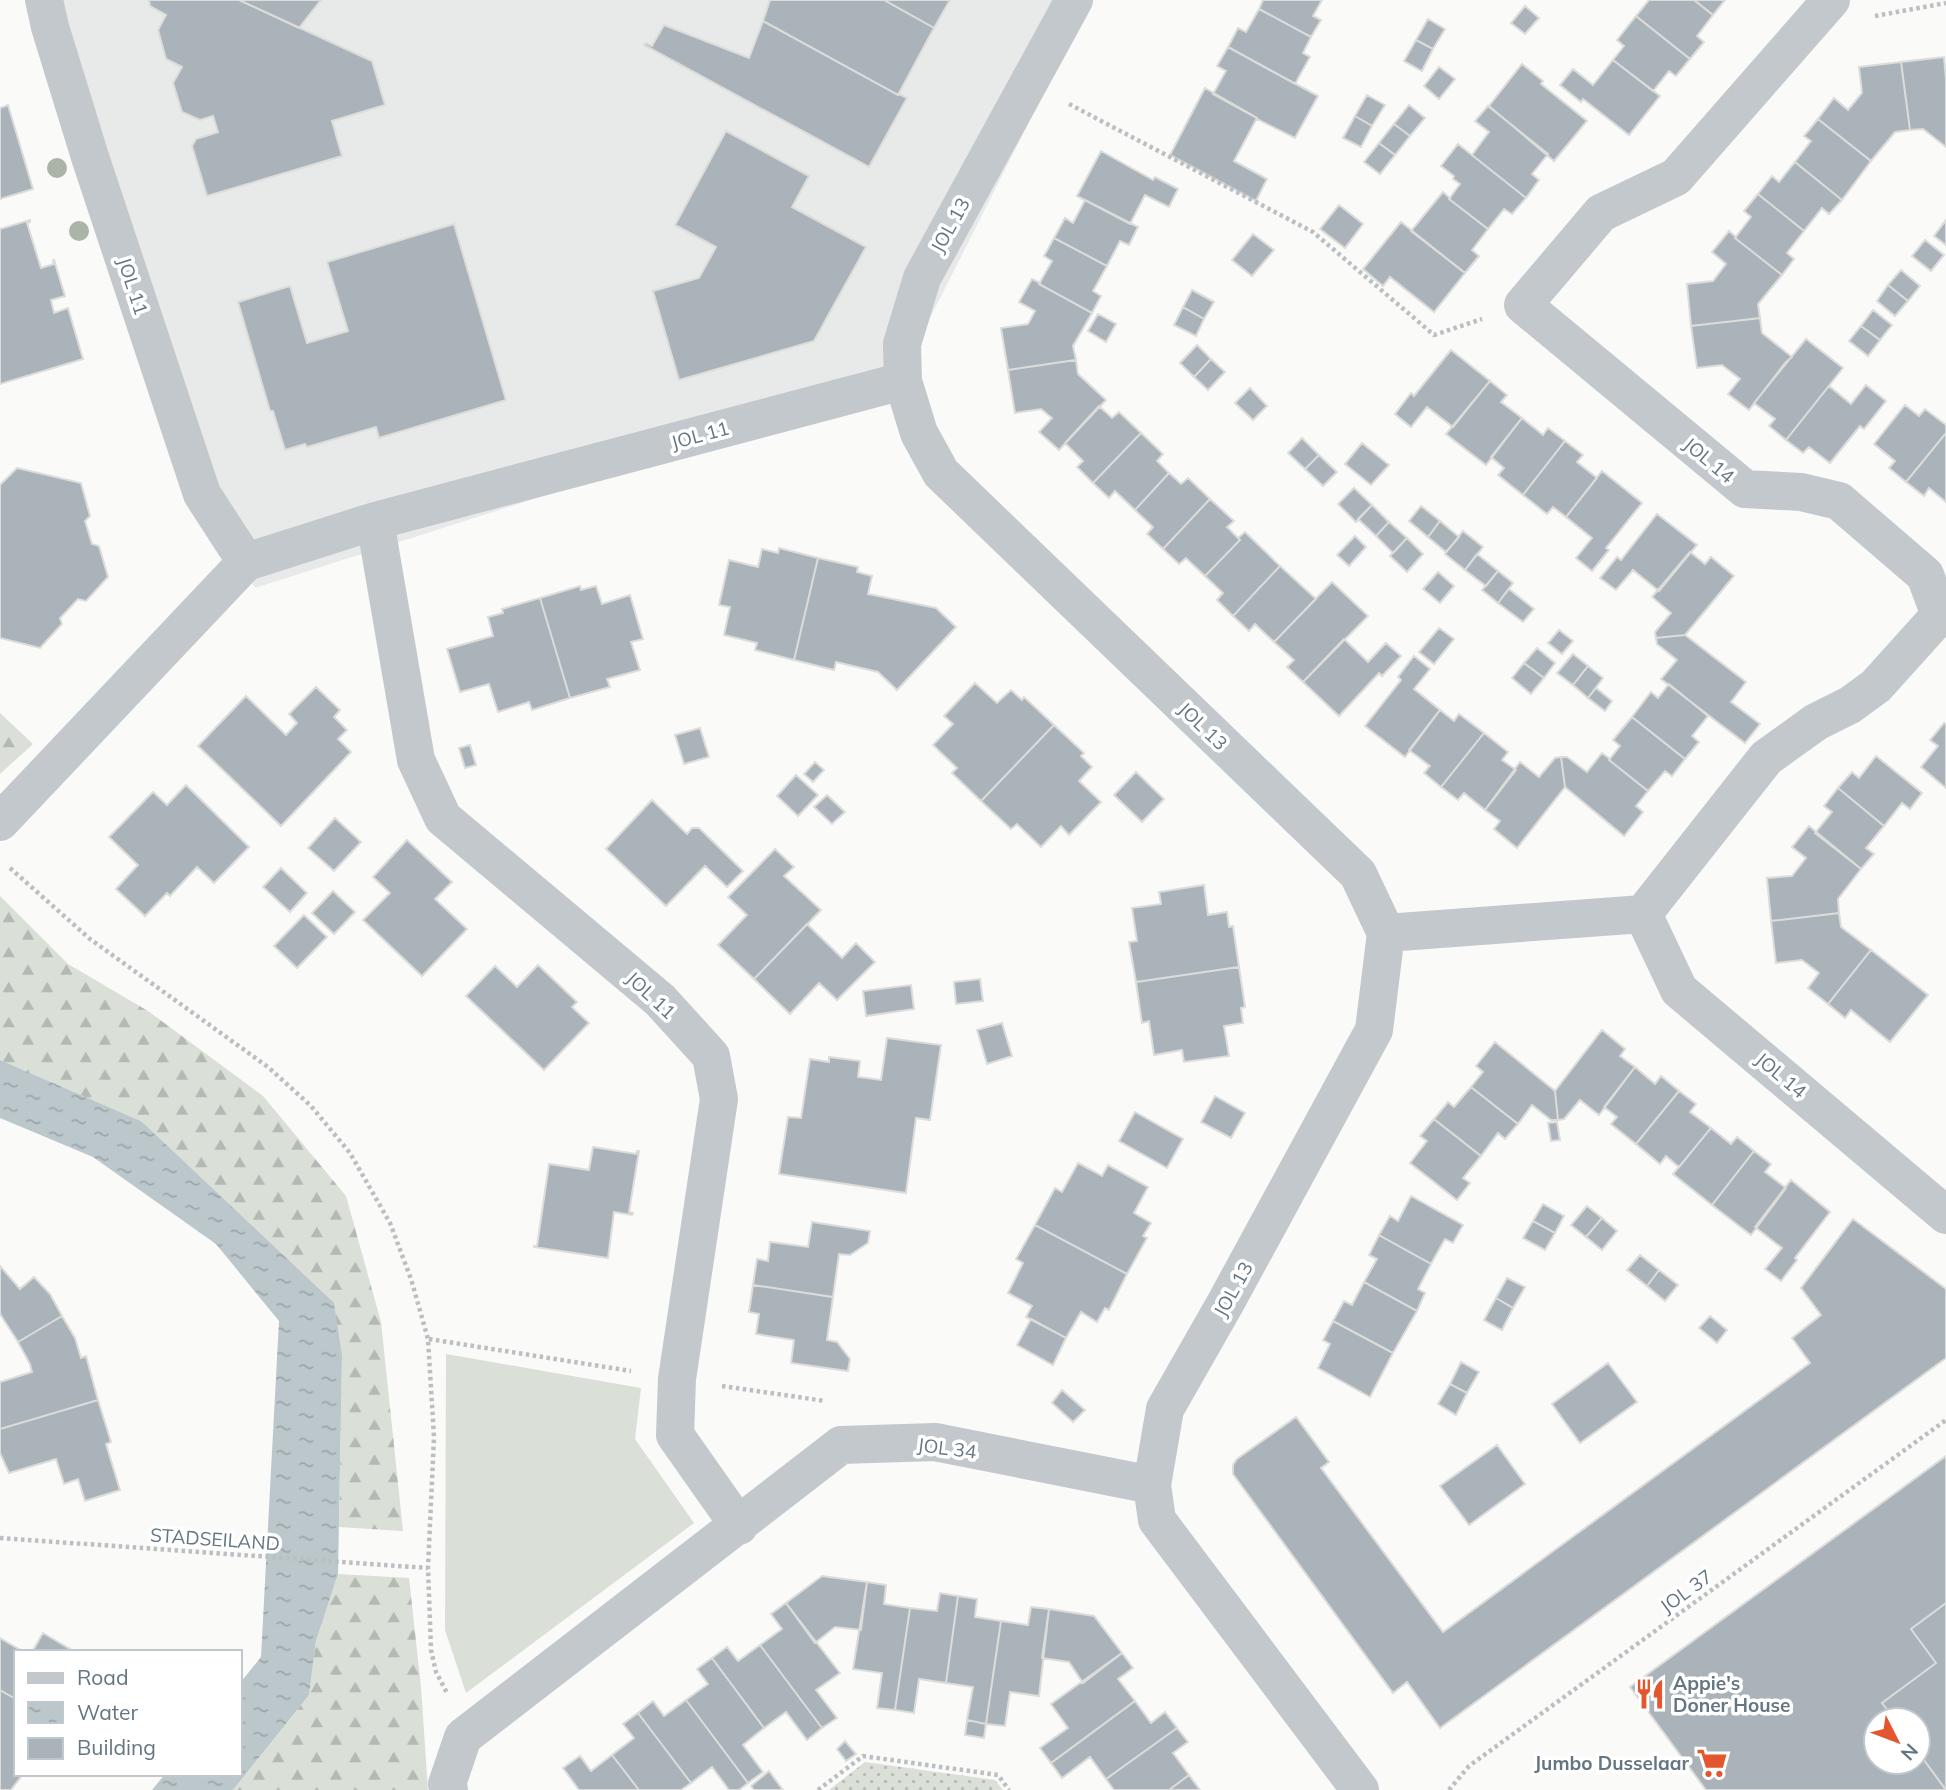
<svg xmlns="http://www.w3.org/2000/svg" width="1946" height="1790" viewBox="0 0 1946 1790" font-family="Mulish,sans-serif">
<defs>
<pattern id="grass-dots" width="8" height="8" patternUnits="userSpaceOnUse" patternTransform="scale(1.75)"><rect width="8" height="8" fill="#dadfd7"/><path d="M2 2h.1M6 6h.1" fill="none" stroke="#b4b9b4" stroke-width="1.8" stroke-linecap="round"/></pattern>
<pattern id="forest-firs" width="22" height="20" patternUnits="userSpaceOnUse" patternTransform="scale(1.75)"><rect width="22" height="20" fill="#dadfd7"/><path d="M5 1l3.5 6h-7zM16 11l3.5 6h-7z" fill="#b4b9b4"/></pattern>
<pattern id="water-ripples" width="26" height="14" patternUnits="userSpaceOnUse" patternTransform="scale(1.75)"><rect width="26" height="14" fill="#bbc7cb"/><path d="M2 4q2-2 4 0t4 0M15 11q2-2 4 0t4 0" fill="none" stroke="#9ca6aa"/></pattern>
</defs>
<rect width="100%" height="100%" fill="#fafaf8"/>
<path fill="#e8e9e9" d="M49,0H1091L897,383L255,588L197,487Z"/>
<path fill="url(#grass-dots)" d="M865,1762L995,1780L1003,1790H829Z"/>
<path fill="url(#forest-firs)" d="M0,713L33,744L0,774Z
M0,896L68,964L148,1011L263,1096L346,1196L381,1322L403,1531L339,1527L342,1356L141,1121L0,1060Z
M338,1574L409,1578L421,1687L428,1790H233L309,1695L316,1641Z"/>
<path fill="#dadfd7" d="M446,1354L641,1388L635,1439L694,1523L466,1693L445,1630Z"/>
<path fill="url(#water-ripples)" d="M0,1060L141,1121L334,1303L342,1356L338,1574L316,1641L309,1695L233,1790H152L165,1774H240V1683L261,1657L279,1321L216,1244L93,1157L0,1118Z"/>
<path fill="#aab3b9" stroke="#dcdcda" stroke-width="2" d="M149,0H239L372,61L385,105L332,121L342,156L207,196L192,146L196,139L218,132L213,116L200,120L182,112L173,83L182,67L166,59L158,30L166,15L150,6Z
M239,0H321L299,28Z
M770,0H884L934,28L898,95L763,21Z
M884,0H950L934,28Z
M1263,0H1322L1313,16L1321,20L1311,37L1259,9Z
M1649,0H1694L1713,15L1697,36L1704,42L1690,59L1636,16Z
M1694,0H1725L1713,15Z
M1525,6L1539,18L1525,34L1511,23Z
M1259,9L1311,37L1303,53L1310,57L1295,84L1228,47L1238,28L1246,32Z
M1636,16L1690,59L1676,76L1669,71L1653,91L1613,60L1624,46L1617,40Z
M1428,19L1445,29L1433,49L1416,40Z
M763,21L898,95L899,94L907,98L869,167L644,45L646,43L652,46L664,25L749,58Z
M1416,40L1433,49L1422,71L1404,61Z
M1228,47L1318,96L1295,138L1257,119V118L1213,94L1226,71L1217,66Z
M1944,57L1946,80V147L1923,129L1910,130L1901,62Z
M1613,60L1660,96L1629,135L1583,99L1581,102L1560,85L1573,69L1593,85Z
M1901,62L1910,130L1895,132L1871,161L1818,119L1834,98L1848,110L1862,93L1859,67Z
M1522,64L1543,81L1541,84L1587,121L1554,161L1489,106Z
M1439,67L1455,79L1439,99L1424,86Z
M1205,88L1257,118L1234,161L1267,179L1256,201L1170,155Z
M1367,95L1385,105L1372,126L1355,116Z
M8,105L33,189L0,199V108Z
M1409,105L1425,118L1410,136L1394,124Z
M1488,106L1548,154L1532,174L1539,180L1526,198L1472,155L1489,132L1475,121Z
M1355,116L1372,126L1361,147L1343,138Z
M1818,119L1871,161L1842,200L1795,162L1811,141L1804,136Z
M1394,124L1410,136L1395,155L1379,143Z
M726,131L809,176L792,207L866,247L814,341L679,380L653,291L699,278L716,247L675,225Z
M1379,143L1395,155L1380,174L1364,162Z
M1458,144L1526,198L1512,214L1504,209L1488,229L1449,199L1460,184L1453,179L1454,176L1441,166Z
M1101,151L1153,180L1155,177L1178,189L1169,207L1145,195L1130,224L1077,196Z
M1795,162L1842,200L1829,214L1822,208L1804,231L1758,194L1772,176L1779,182Z
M1443,192L1450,198L1449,199L1488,229L1472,250L1479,256L1465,273L1411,231Z
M1758,194L1804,231L1787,253L1794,259L1782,275L1735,238L1751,217L1744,211Z
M1085,200L1138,227L1129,245L1120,241L1107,266L1054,238L1065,218L1073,223Z
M1339,205L1363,224L1345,248L1320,229Z
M30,220V222L27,223L41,268L54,264L53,261L54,260L65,296L51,300L54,313L68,308L83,359L0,384V229Z
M1946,220V245L1934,236Z
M1401,222L1465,273L1434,312L1390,277L1383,286L1363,269Z
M454,224L506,400L379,438L376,427L307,447L305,444L285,450L273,411H270L238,302L290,286L307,343L348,331L327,262Z
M1729,231L1736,237L1735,238L1782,275L1758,304L1760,318L1691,326L1687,284L1713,281L1726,264L1712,252Z
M1253,234L1274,250L1252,276L1232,260Z
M1054,238L1107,266L1093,291L1101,296L1092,313L1039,284L1052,261L1044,256Z
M1925,240L1944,255L1931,271L1912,256Z
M1901,270L1920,286L1908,301L1888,285Z
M1032,279L1040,283L1039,284L1092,313L1073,346L1076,360L1008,370L1001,328L1028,324L1035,311L1019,302Z
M1888,285L1908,301L1895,316L1877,301Z
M1192,290L1214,302L1204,319L1183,307Z
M1183,307L1204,319L1196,336L1174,325Z
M1873,310L1892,325L1880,340L1861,326Z
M1098,314L1116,324L1106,342L1088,331Z
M1760,318L1762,333L1792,357L1785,363L1749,410L1728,394L1740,379L1722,365L1697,368L1691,326Z
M1861,326L1880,340L1868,356L1849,341Z
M1806,339L1843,368L1786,440L1769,426L1775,419L1754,403Z
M1197,345L1211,359L1194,377L1180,363Z
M1451,350L1490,381L1453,427L1427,407L1411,427L1395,414L1411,393L1414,396Z
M1211,359L1225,372L1208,390L1194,377Z
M1076,360L1078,374L1106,400L1059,450L1039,432L1052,418L1041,409L1015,413L1008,370Z
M1490,381L1507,395L1501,402L1522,418L1486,465L1446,434Z
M1866,385L1886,401L1864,429L1860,426L1830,463L1809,447L1803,453L1786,440L1829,386L1851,404Z
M1250,388L1267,406L1253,420L1235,403Z
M1905,405L1919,416L1925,409L1946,425V433L1906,482L1889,468L1895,461L1874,444Z
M1099,406L1112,418L1119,412L1141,433L1093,483L1077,467L1083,461L1065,443Z
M1522,418L1543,435L1548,428L1565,441L1523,495L1498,475L1504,468L1491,457Z
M1141,433L1163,454L1157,461L1169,473L1135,510L1115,491L1109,498L1093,483Z
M1946,433V502L1929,488L1924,496L1906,482Z
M1302,438L1319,455L1305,469L1288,453Z
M1565,441L1583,455L1577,462L1597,478L1566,517L1553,507L1547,514L1523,495Z
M1362,443L1389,465L1371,485L1345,464Z
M1319,455L1337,472L1323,486L1305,469Z
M17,468L81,483L90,516L85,521L92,544L99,546L108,577L86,601L78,599L60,618L62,624L40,648L0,638V485Z
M1602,471L1642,503L1606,548L1609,550L1592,571L1576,558L1592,538L1566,517Z
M1169,473L1181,484L1188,478L1210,499L1163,549L1147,534L1153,527L1135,510Z
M1354,488L1372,505L1356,522L1338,504Z
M1210,499L1234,521L1227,527L1240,540L1205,576L1186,558L1179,564L1163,549Z
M1372,505L1389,522L1376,536L1358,519Z
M1421,506L1440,521L1428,537L1409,521Z
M1657,514L1697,545L1659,591L1633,570L1616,590L1600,578L1617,557L1621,560Z
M1440,521L1459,537L1446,552L1428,537Z
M1389,522L1407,538L1393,553L1376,536Z
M1463,531L1483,547L1465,570L1445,554Z
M1245,532L1280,566L1233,616L1217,600L1223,593L1205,576L1240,540L1238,538Z
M1355,536L1366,547L1349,566L1337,555Z
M1407,538L1423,554L1407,572L1390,556Z
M779,548L818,558L794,660L755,650L757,643L724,635L730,607L719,605L729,560L758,567L762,549L778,553Z
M1690,552L1705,564L1711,557L1734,576L1685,635L1656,638L1655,632L1671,613L1652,597Z
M1477,554L1498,571L1486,586L1465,570Z
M818,558L858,567L857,572L872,576L868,594L936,608L956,627L897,690L878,672L836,662L834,670L794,660Z
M1280,566L1316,599L1274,642L1255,624L1249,631L1233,616Z
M1498,571L1513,583L1498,603L1482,590Z
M1438,572L1454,586L1440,603L1423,589Z
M1332,582L1368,616L1303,682L1287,667L1294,660L1274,642Z
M580,586L581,590L596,586L602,604L630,595L643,639L631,642L640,670L607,679L610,687L570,698L540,598Z
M1509,589L1534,609L1523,622L1498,603Z
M540,598L570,698L532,710L529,702L498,712L489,684L460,692L447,649L493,636L488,617L503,613L502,609Z
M1439,628L1454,639L1434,664L1419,652Z
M1559,630L1573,641L1562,654L1548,643Z
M1685,635L1746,682L1731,702L1760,724L1745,743L1661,679L1677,660L1657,644L1656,638Z
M1344,639L1368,662L1386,643L1401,656L1382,676L1379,673L1339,716L1303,682Z
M1537,648L1555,663L1544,678L1524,663Z
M1573,654L1588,666L1573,685L1557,673Z
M1414,656L1430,669L1414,689L1440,710L1405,757L1365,726L1401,680L1398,677Z
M1524,663L1544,678L1531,694L1512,678Z
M1588,666L1603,678L1588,698L1573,685Z
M975,683L997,703L1011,690L1022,700L1024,697L1054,725L981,801L952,773L957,768L933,745L953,724L944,716Z
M1669,684L1708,716L1692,736L1699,742L1685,759L1632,717L1651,692L1658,698Z
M316,687L340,710L334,717L347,730L338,739L351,752L281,826L198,746L246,696L286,735L297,723L289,714Z
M1596,688L1612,701L1605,711L1588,698Z
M1440,710L1454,721L1459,714L1484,733L1441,787L1424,773L1430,766L1409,750Z
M1632,717L1685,759L1672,776L1665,771L1648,791L1609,760L1620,746L1613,740Z
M1944,723L1946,724V788L1921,767L1938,746L1930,740Z
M1054,725L1084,753L1081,756L1092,767L1079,781L1101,802L1069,835L1061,826L1041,847L1017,824L1011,829L981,801Z
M700,728L709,757L684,764L675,735Z
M1484,733L1508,752L1502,760L1516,770L1485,810L1464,793L1458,800L1441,787Z
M470,745L476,765L465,768L459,748Z
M1602,753L1610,759L1609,760L1648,791L1636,806L1643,812L1624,836L1565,787L1561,757H1567L1587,772Z
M1876,756L1922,793L1910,809L1902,803L1884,826L1838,788L1852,772L1859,778Z
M1561,757L1565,787L1517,848L1494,829L1500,821L1485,810L1520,762L1539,777L1555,758Z
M815,762L824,770L813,782L804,774Z
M1136,772L1164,799L1142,822L1114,795Z
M796,775L818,795L798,816L777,796Z
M186,785L249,847L214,883L197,867L170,896L167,893L145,916L116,889L138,865L109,837L153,792L167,805Z
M1838,788L1884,826L1866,848L1874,854L1861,869L1815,833L1832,812L1824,806Z
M827,795L845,812L832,824L814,807Z
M652,800L687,834L692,828H699L743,871L727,887L705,866L666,906L606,849Z
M335,818L361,842L334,871L308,848Z
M1809,826L1861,869L1838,899L1839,913L1771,921L1767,878L1792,876L1806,858L1792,847Z
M407,840L452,882L435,899L467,929L422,976L363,920L390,893L373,877Z
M775,849L794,867L784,876L821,910L754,979L718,945L747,915L728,897Z
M281,868L307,893L290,912L263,887Z
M1204,885L1208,915L1227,912L1229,927L1233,926L1239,967L1136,982L1129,942L1137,941L1132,908L1161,904L1159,892Z
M333,891L355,912L334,934L312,913Z
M1839,913L1841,927L1871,950L1828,1004L1808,988L1819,973L1802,960L1776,963L1771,921Z
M304,915L327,937L297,968L274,946Z
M807,924L842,958L856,943L875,962L837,1000L819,983L790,1014L754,979Z
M1871,950L1928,995L1890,1042L1851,1010L1845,1018L1828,1004Z
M538,965L577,1002L572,1007L589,1023L544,1070L466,996L495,966L517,987Z
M1239,967L1245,1007L1241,1008L1243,1023L1224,1026L1229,1056L1184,1062L1182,1050L1154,1055L1149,1021L1142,1023L1136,982Z
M980,979L983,1001L956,1004L954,982Z
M911,985L914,1009L866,1016L863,991Z
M1002,1023L1012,1056L987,1064L977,1030Z
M1602,1030L1625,1049L1620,1056L1635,1067L1599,1115L1580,1100L1564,1119L1558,1120L1555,1091Z
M887,1038L941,1045L930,1120L916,1118L906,1193L779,1174L788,1117L801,1118L810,1059L829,1062V1057L860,1061L858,1077L881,1080Z
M1495,1042L1555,1091L1558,1120H1551L1532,1105L1518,1124L1471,1087L1483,1072L1476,1066Z
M1635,1067L1655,1084L1661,1076L1679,1091L1636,1144L1611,1124L1617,1117L1604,1107Z
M1471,1087L1518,1124L1505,1139L1498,1133L1481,1156L1434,1119L1448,1102L1454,1107Z
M1679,1091L1696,1104L1690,1112L1711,1128L1679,1167L1666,1156L1660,1164L1636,1144Z
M1215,1096L1245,1113L1231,1138L1201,1122Z
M1135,1112L1183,1139L1167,1168L1119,1141Z
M1434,1119L1481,1156L1463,1178L1470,1183L1457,1200L1410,1163L1427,1141L1420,1136Z
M1557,1122L1560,1140L1551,1141L1548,1123Z
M1711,1128L1731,1144L1737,1137L1754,1151L1712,1205L1673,1174Z
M593,1147L636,1154L637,1151H639L629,1212L633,1213L632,1215L614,1212L608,1258L534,1247V1246H537L549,1164L589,1170Z
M1754,1151L1771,1164L1765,1172L1786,1188L1751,1235L1712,1205Z
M1078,1163L1102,1176L1108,1165L1148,1187L1134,1213L1151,1223L1143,1236L1147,1238L1127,1274L1035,1225L1055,1188L1062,1192Z
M1791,1180L1830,1212L1795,1258L1797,1260L1781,1281L1765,1269L1782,1248L1755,1227Z
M1411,1196L1463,1225L1453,1243L1445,1239L1431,1264L1379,1235L1390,1216L1398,1221Z
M1543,1204L1564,1216L1555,1233L1533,1221Z
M1587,1206L1602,1218L1586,1237L1571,1225Z
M1602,1218L1617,1231L1602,1250L1586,1237Z
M1853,1219L1946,1289V1358L1440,1728L1407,1682L1393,1693L1233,1474V1465L1237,1459L1296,1417L1329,1462L1321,1468L1443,1632L1810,1363L1792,1338L1821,1315L1801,1288Z
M1533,1221L1555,1233L1545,1250L1523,1238Z
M812,1222L870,1231L868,1243L850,1255L839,1254L833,1297L753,1285L757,1259L768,1261L770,1242L808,1247Z
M1035,1225L1127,1274L1109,1310L1105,1308L1097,1322L1081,1312L1066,1338L1026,1317L1032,1306L1008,1293L1023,1263L1016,1259Z
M1379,1235L1431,1264L1418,1289L1425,1293L1417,1311L1364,1282L1377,1259L1369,1255Z
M1640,1255L1659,1270L1647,1286L1627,1270Z
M0,1266L20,1289L34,1277L50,1294L62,1316L18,1342L0,1314Z
M1659,1270L1678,1285L1665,1301L1647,1286Z
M1507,1278L1525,1287L1513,1308L1496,1298Z
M1364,1282L1417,1311L1393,1353L1333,1321L1344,1301L1352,1305Z
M753,1285L833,1297L827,1340L837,1342L850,1359L848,1371L791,1363L794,1340L756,1334L759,1314L749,1312Z
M1496,1298L1513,1308L1502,1330L1484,1320Z
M62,1316L75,1338L81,1358L86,1356L98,1400L0,1429V1382L32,1372L30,1364L18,1342Z
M1710,1316L1727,1330L1717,1343L1699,1328Z
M1031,1319L1066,1338L1053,1365L1017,1345Z
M1333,1321L1393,1353L1370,1397L1318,1368L1330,1344L1323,1340Z
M1461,1362L1479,1372L1467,1393L1450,1384Z
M1608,1363L1637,1402L1580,1443L1552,1404Z
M1450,1384L1467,1393L1456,1415L1438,1404Z
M1062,1390L1085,1410L1073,1422L1052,1403Z
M98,1400L111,1442L106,1444L120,1490L85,1501L78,1479L64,1484L56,1459L9,1473L0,1453V1429Z
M1497,1445L1525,1484L1469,1525L1440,1486Z
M1946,1456V1603L1911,1629L1936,1663L1882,1703L1895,1720H1876V1762H1918V1752L1946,1790H1706L1630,1687Z
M822,1576L867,1582L861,1630L835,1627L815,1643L786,1603Z
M867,1582L886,1585L884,1604L910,1608L895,1710L877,1708L882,1673L853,1669Z
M940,1593L958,1596L946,1683L919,1679L914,1713L895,1710L910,1608L937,1611Z
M958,1596L977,1599L975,1617L1001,1621L986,1724L967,1720L973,1687L946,1683Z
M786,1603L840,1673L816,1690L837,1718L822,1728L760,1645L782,1629L771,1614Z
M1946,1603V1790L1918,1752V1720H1895L1882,1703L1936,1663L1911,1629Z
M1031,1607L1049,1609L1039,1696L1010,1692L1005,1726L986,1724L1001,1621L1028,1625Z
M1049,1609L1094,1616L1122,1653L1083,1683L1069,1662L1042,1658Z
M43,1633L75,1652H32Z
M0,1638L24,1652H16V1699L0,1690Z
M760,1645L822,1728L807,1740L786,1712L764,1728L712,1658L727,1647L738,1661Z
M1122,1653L1133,1668L1118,1679L1135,1701L1051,1763L1040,1748L1068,1728L1051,1704Z
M712,1658L764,1728L743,1745L763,1772L748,1783L686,1700L708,1684L697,1669Z
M0,1690L16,1699V1774H23L11,1790H0Z
M686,1700L748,1783L739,1790H729L712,1767L691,1783L638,1713L653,1701L664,1716Z
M1135,1701L1151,1723L1165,1712L1177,1728L1106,1779L1090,1757L1062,1778L1051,1763Z
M638,1713L691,1783L681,1790H639L612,1755L634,1738L623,1724Z
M967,1720L986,1724L984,1738L965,1735Z
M1177,1728L1188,1742L1173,1753L1189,1775L1169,1790H1114L1106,1779Z
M845,1741L856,1754L846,1761L837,1749Z
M612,1755L639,1790H579L563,1768L580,1756L591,1771Z
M769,1771L783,1790H754L751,1786Z
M1189,1775L1200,1790H1169Z"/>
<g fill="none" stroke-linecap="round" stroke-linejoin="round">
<path stroke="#bbbfc2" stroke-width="4.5" stroke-dasharray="3.5 3.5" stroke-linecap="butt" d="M1875,16L1946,3
M1069,104L1313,232L1434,335L1482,319
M10,868L90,939L268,1067L311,1106L350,1153L390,1223L411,1279L428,1339L434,1437L428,1568L431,1650L436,1672L447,1693
M429,1339L631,1371
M722,1386L825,1401
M0,1538L428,1568
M818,1790L863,1756L998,1775L1009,1790
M1449,1790L1469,1766L1946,1420"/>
<path stroke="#c3c8cc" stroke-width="38" d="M44,0L50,27L90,157L202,494L246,562
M1074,0L922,278L902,344L903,381L919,433L941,473L1358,874L1386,933L1374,1030L1226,1302L1165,1409L1152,1485
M1831,0L1676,177L1601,213L1523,305L1745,489L1801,492L1839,501L1925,575L1940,615L1876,686L1850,705L1816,722L1766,758L1643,914L1679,990L1946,1215
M375,521L416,760L443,818L660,1000L711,1056L719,1099L677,1379L675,1435L739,1526
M0,822L246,562L375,521L903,381
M1386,933L1643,914
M449,1790L447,1784L463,1737L841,1445L935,1442L1152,1485L1157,1520L1360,1790"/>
</g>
<g fill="#aab4a7">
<circle cx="57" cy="168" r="10"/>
<circle cx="79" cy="231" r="10"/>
</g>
<defs>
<g id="restaurant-bare" transform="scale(2.415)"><path d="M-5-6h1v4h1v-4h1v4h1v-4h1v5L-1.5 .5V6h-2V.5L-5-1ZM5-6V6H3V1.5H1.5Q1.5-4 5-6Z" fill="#e4572e" stroke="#fff" stroke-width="2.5" paint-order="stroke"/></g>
<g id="supermarket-bare" transform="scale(2.415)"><path d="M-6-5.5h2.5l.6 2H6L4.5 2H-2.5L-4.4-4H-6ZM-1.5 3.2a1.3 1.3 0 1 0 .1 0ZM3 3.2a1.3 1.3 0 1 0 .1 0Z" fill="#e4572e" stroke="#fff" stroke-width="2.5" paint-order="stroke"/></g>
</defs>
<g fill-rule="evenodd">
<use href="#restaurant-bare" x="1650" y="1694"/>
<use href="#supermarket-bare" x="1712" y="1763"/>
</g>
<g text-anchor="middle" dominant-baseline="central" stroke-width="7" stroke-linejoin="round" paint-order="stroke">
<g font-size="19" fill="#657683" stroke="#fff">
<text transform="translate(950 225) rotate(-61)">JOL 13</text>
<text transform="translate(133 286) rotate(72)">JOL 11</text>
<text transform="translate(700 435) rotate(-15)">JOL 11</text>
<text transform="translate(1709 460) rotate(40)">JOL 14</text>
<text transform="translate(1203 726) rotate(44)">JOL 13</text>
<text transform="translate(651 995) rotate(43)">JOL 11</text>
<text transform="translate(1781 1075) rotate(40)">JOL 14</text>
<text transform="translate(1233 1289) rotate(-61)">JOL 13</text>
<text transform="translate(947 1448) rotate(7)">JOL 34</text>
<text transform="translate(215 1539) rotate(4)">STADSEILAND</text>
<text transform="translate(1686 1591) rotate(-36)">JOL 37</text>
</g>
<g font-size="19" font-weight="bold" fill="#657683" stroke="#fff" text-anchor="start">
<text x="1673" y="1683">Appie's<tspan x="1673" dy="22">Doner House</tspan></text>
<text x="1689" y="1763" text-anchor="end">Jumbo Dusselaar</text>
</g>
</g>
<rect x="14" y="1650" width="228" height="126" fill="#ffffff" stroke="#c1c8cd" stroke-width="2"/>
<rect x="28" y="1673" width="35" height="10" fill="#c3c8cc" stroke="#c1c8cd" stroke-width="2"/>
<text x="77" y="1685" font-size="21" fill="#657683">Road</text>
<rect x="28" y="1702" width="35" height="21" fill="url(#water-ripples)" stroke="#c1c8cd" stroke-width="2"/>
<text x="77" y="1720" font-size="21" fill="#657683">Water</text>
<rect x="28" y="1738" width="35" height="21" fill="#aab3b9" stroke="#c1c8cd" stroke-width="2"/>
<text x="77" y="1755" font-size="21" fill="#657683">Building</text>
<g transform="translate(1897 1741) rotate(132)"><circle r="33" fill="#ffffff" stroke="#c1c8cd" stroke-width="2"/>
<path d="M0-5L12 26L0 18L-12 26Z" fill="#e4572e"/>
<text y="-10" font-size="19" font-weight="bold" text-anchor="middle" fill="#657683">N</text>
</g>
</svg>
